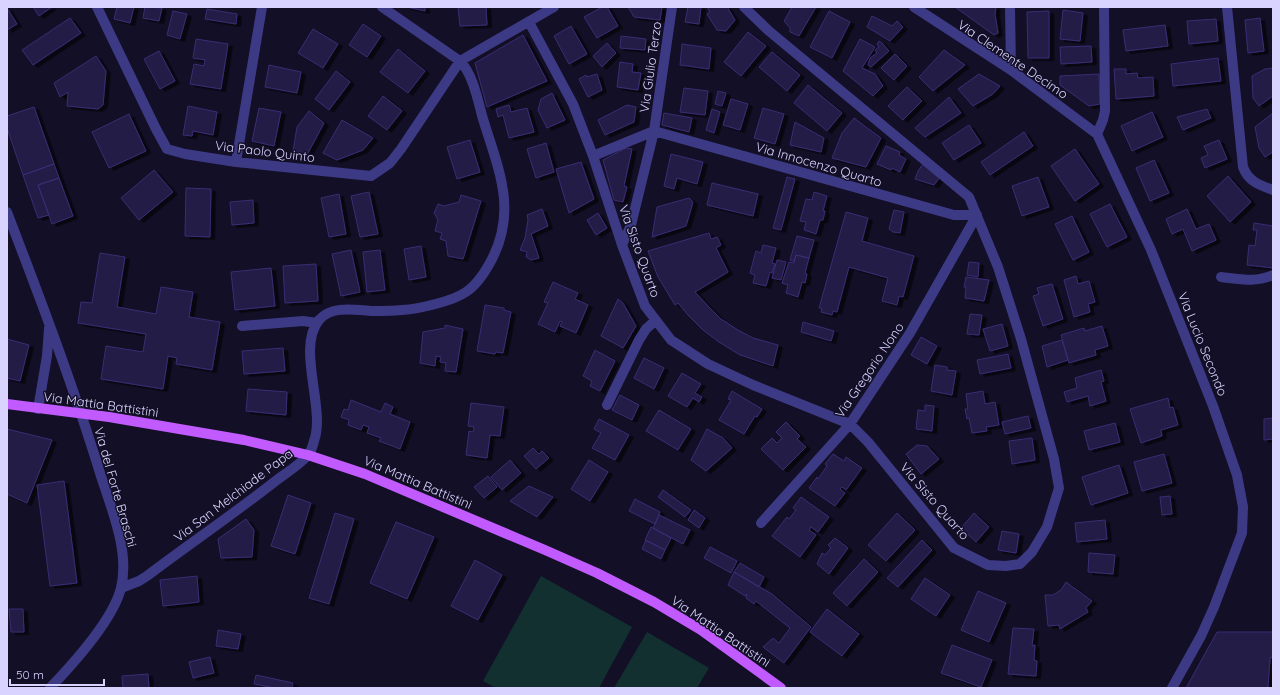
<svg xmlns="http://www.w3.org/2000/svg" width="1280" height="695" viewBox="0 0 1280 695" font-family="Quicksand,sans-serif">
<defs>
<filter id="shadow"><feDropShadow dx="4.5" dy="2.5" stdDeviation="0" flood-color="#0009"/></filter>
</defs>
<rect width="100%" height="100%" fill="#130f26"/>
<path fill="#12302f" d="M541,576L632,627L599,688H496L483,681Z
M647,632L709,668L697,688H614Z"/>
<path fill="#241b47" stroke="#3b2d73" filter="url(#shadow)" d="M33,7H52L39,16Z
M117,7H134L130,23L114,19Z
M145,7L162,8L159,21L143,18Z
M407,7H425V11Z
M458,7H486L487,25L460,26Z
M602,7H607L618,26L597,38L584,17Z
M628,7H662L660,20L634,17Z
M688,7H701L699,24L685,22Z
M707,7H727L735,20L726,31L717,30L707,14L710,12Z
M792,7H816L799,36L790,32V28L784,21Z
M955,7H996L995,14L998,33L994,35Z
M7,8L17,24L7,30Z
M207,9L237,14L236,24L205,19Z
M1063,10L1083,13L1080,41L1060,39Z
M173,11L187,14L180,39L167,35Z
M829,11L850,22L832,58L810,47Z
M1049,11V58H1028L1027,12Z
M872,16L892,26L897,21L903,27L890,41L867,27Z
M70,18L81,33L33,65L22,50Z
M1260,18L1264,51L1248,53L1245,20Z
M1216,19L1218,41L1189,44L1187,21Z
M363,24L381,36L367,57L349,45Z
M1165,25L1168,46L1126,51L1123,30Z
M571,26L587,54L569,64L554,36Z
M313,29L338,44L323,68L298,53Z
M748,32L766,46L741,76L724,62Z
M523,35L547,81L487,107L475,63Z
M621,36L646,39L645,50L620,48Z
M196,39L228,44L221,89L190,84L194,64L204,66L205,60L193,58Z
M860,39L875,47L862,68L875,74L883,86L873,96L843,71Z
M879,41L882,43L889,51L871,67L868,65L870,58L877,53L875,50L879,47L877,44Z
M607,43L616,53L602,67L593,56Z
M682,44L711,48L709,69L680,65Z
M1091,46L1092,62L1061,64L1060,47Z
M398,49L425,71L408,93L380,72Z
M944,50L965,65L933,91L919,77Z
M159,51L175,81L160,89L144,59Z
M772,52L800,75L787,91L759,67Z
M895,54L907,66L894,80L881,68Z
M96,56L106,71L103,105L98,109L67,106L68,92L60,97L54,83Z
M1218,58L1221,81L1173,86L1171,64Z
M620,62L633,64L632,72L641,73L638,90L617,87Z
M269,65L301,72L297,93L265,87Z
M1273,68V96L1259,106L1253,98L1252,76L1265,69Z
M1114,69H1126V74L1137,73L1138,78L1153,77L1154,96L1116,99Z
M336,71L350,82L329,110L315,99Z
M597,74L602,90L588,97L579,79L586,75L587,77Z
M979,74L1000,86L993,94L973,106L958,89Z
M1099,74L1100,104L1089,106L1060,85V76Z
M808,85L842,113L827,131L794,103Z
M907,87L922,101L903,120L888,106Z
M684,88L708,91L705,115L680,112Z
M718,91L726,93L722,106L715,104Z
M552,93L565,120L547,128L538,110L541,99Z
M383,96L402,111L387,130L368,116Z
M949,97L961,113L925,137L915,128Z
M731,99L748,104L740,130L723,125Z
M509,105L511,112L527,108L534,132L509,138L503,115L498,117L496,109Z
M627,105L636,107L634,122L605,135L598,120Z
M188,106L217,112L213,135L193,131L192,136L183,135Z
M34,107L54,164L23,175L7,128V116Z
M259,108L281,112L274,146L252,141Z
M763,108L784,114L775,144L754,138Z
M712,109L720,112L714,133L706,130Z
M1207,109L1211,118L1183,130L1177,117Z
M309,111L324,123L307,155L293,151L297,127Z
M1152,112L1163,137L1132,151L1121,126Z
M664,113L692,118L689,132L662,125Z
M1273,113V152L1265,157L1259,148L1255,127Z
M129,114L146,151L109,168L92,132Z
M854,118L881,138L866,167L832,158L842,133Z
M342,120L373,138L363,150L337,160L323,153Z
M795,122L824,138L821,152L790,145Z
M969,125L981,143L954,160L942,143Z
M1024,132L1033,146L990,175L981,162Z
M470,140L480,172L457,179L447,147Z
M1219,140L1227,159L1205,168L1201,158L1208,155L1204,146Z
M546,143L554,172L536,178L527,149Z
M886,146L900,152L899,155L906,159L900,172L892,168L891,170L877,164Z
M626,148L632,149L624,186L627,187L623,202L614,200L603,160Z
M1075,149L1099,184L1075,201L1051,166Z
M671,154L703,162L697,184L677,178L674,189L664,186Z
M1154,160L1169,193L1150,201L1136,168Z
M581,162L594,199L569,213L556,169Z
M54,164L59,178L38,185L49,215L38,218L23,175Z
M923,164L940,177L934,185L915,179L918,171Z
M154,170L173,192L139,220L121,198Z
M1228,176L1251,202L1230,222L1207,196Z
M787,177L795,179L781,230L773,228Z
M1038,177L1049,207L1022,216L1012,186Z
M59,178L73,216L52,224L38,185Z
M712,183L758,194L753,216L707,205Z
M186,188L211,189L210,237L185,236Z
M369,192L378,234L360,237L351,196Z
M814,192L827,196L823,211H825L823,220H820L816,234L804,230L806,222L800,221L806,199L812,200Z
M339,194L346,234L329,237L321,198Z
M461,195L481,201L463,259L448,256L446,241L440,239L442,233L435,231L438,220L434,213L438,204L444,206L459,202Z
M689,198L693,202L686,226L652,237L657,207Z
M253,200L254,223L232,225L230,202Z
M1110,204L1127,237L1107,247L1090,214Z
M542,209L548,226L531,234L539,258L531,260L526,257L527,252L520,250L525,238L528,220L527,215Z
M1187,209L1196,229L1209,224L1216,240L1192,251L1183,229L1172,234L1166,219Z
M894,210L904,212L900,233L893,232L889,229Z
M846,212L868,218L862,241L914,256L903,297L899,296L897,305L882,301L888,278L849,267L837,312L833,311L832,315L821,312L822,308H819Z
M598,213L607,228L596,235L587,220Z
M1072,216L1089,252L1073,260L1055,224Z
M1254,223L1273,226V268L1247,265L1249,245L1255,246L1257,230H1253Z
M709,233L711,239L717,237L721,245L716,248L728,272L695,292L708,306L721,319L738,330L753,338L778,345L773,366L740,355L719,342L703,330L688,315L678,303L675,305L658,277L648,251Z
M797,236L814,240L809,258L796,255L794,261L790,260Z
M763,245L776,248L772,263L775,264L772,273L770,272L766,286L753,283L755,275L750,273L756,251L761,253Z
M421,246L426,277L409,280L404,249Z
M351,250L360,292L341,296L332,254Z
M380,250L385,290L367,292L363,252Z
M100,253L125,257L117,307L156,314L161,287L193,292L189,317L220,322L212,370L176,364L177,358L168,356L163,389L101,379L106,346L143,352L146,334L78,323L81,302L92,303Z
M796,255L809,258L805,273L807,274L805,283L802,282L798,297L786,293L788,285L782,283L789,262L794,263Z
M777,260L786,262L781,280L772,278Z
M969,262L979,263L978,277L967,275Z
M316,264L318,301L285,303L283,266Z
M271,268L275,306L235,310L231,272Z
M1076,276L1078,284L1089,281L1095,302L1088,304L1090,312L1074,317L1064,280Z
M966,277L989,280L984,301L965,298L966,287H964Z
M553,282L578,293L575,299L588,305L576,333L560,326L562,322L560,321L555,332L538,324L548,303L544,302Z
M1052,284L1063,319L1043,326L1033,296L1039,294L1037,288Z
M618,299L623,303L636,326L623,348L601,336Z
M485,305L504,308V310L511,312L503,353L496,352L495,354L477,351Z
M970,314L982,315L979,335L967,334Z
M803,322L834,331L831,341L801,332Z
M1002,324L1008,346L990,351L983,329Z
M445,325L463,329L456,372L445,371L446,363L440,362L441,357L436,356L435,366L420,363L423,332L445,328Z
M1102,326L1108,346L1095,350L1096,355L1069,363L1061,335L1084,328L1085,331Z
M921,337L937,346L927,364L911,355Z
M7,339L29,345L20,381L7,378Z
M1062,340L1068,360L1047,367L1042,346Z
M283,348L285,371L244,374L242,351Z
M595,350L615,361L600,391L590,386L592,381L583,376Z
M1008,354L1011,368L980,374L977,360Z
M644,358L664,368L654,389L634,378Z
M935,365L947,367V370L956,371L952,395L931,391Z
M1101,370L1104,381L1101,382L1106,401L1090,406L1088,396L1067,402L1064,392L1077,388L1075,378Z
M682,373L701,384L695,393L702,397L699,402L693,398L687,407L668,396Z
M248,389L287,392L286,415L246,411Z
M732,391L762,409L757,417L755,416L744,434L719,420L731,400L728,399Z
M983,391L985,404L995,402L999,425L986,427L987,431L972,433L969,418L967,419L965,409H968L966,394Z
M620,395L639,405L632,420L612,410Z
M1168,398L1170,408L1173,407L1178,425L1161,430L1162,436L1141,443L1130,409Z
M351,400L381,412L385,403L393,407L390,414L410,422L400,449L379,441L381,438L367,433L369,427L363,425L361,430L348,425L349,420L341,417L344,409L348,410Z
M471,403L504,407L500,436L490,435L487,458L466,455L469,431L473,432L474,427L468,426Z
M925,405L934,406L932,431L916,429L918,410L925,411Z
M659,410L691,429L678,450L646,431Z
M1028,416L1031,428L1005,434L1002,422Z
M1273,418V439L1264,440V419Z
M599,419L629,435L615,460L592,448L601,433L594,429Z
M786,422L800,436L797,439L806,447L783,470L761,449L772,438L777,443L782,438L776,432Z
M1115,423L1120,442L1089,450L1084,431Z
M7,429L52,440L27,503L7,494Z
M707,429L723,438L732,448L706,471L691,460Z
M1032,438L1035,460L1012,464L1009,441Z
M917,445L927,446L939,459L921,474L906,454Z
M533,448L539,454L542,451L549,458L536,469L524,456Z
M833,454L844,461L846,457L862,468L846,490L842,487L840,489L845,493L835,506L809,488L817,477L818,479L827,466L825,464Z
M1164,454L1172,483L1142,491L1134,462Z
M510,460L521,473L502,490L491,477Z
M589,460L608,472L590,501L571,489Z
M1119,465L1128,493L1091,505L1082,477Z
M488,476L497,487L484,498L474,487Z
M64,481L77,583L50,586L37,485Z
M529,486L553,497L537,517L510,501Z
M663,490L691,510L685,517L658,497Z
M288,495L311,503L295,554L271,546Z
M1170,496L1172,514L1162,515L1160,497Z
M801,497L829,517L818,532L811,527L809,530L816,535L800,557L772,536L787,517L789,519L796,510L793,508Z
M635,499L660,512L655,524L629,511Z
M694,510L705,518L699,528L688,520Z
M335,513L354,519L329,604L309,598Z
M897,513L915,530L886,561L868,545Z
M974,513L989,527L976,542L961,528Z
M659,515L690,530L683,544L653,528Z
M246,519L254,530L252,557L221,558L218,539Z
M1105,520L1107,539L1077,542L1075,523Z
M396,522L434,537L407,599L370,583Z
M651,527L671,538L665,550L645,540Z
M1002,531L1019,534L1016,553L998,550Z
M835,538L848,548L829,574L817,564L822,553L825,555L831,548L828,545Z
M646,540L665,550L661,559L642,549Z
M922,540L932,550L898,587L887,578Z
M710,547L737,561L731,573L704,558Z
M1089,553L1115,555L1113,574L1088,572Z
M864,559L878,572L847,606L833,593Z
M475,560L502,575L478,620L451,606Z
M740,563L764,577L759,587L734,572Z
M734,572L772,594L811,627L784,663L763,647L773,638L779,643L790,628L756,601L754,604L746,598L747,594L745,596L728,585Z
M197,576L199,602L163,606L160,580Z
M925,578L950,595L936,616L911,599Z
M1066,582L1092,601L1086,608L1088,612L1060,629L1059,625L1048,626L1045,595H1053L1061,590Z
M978,591L1006,603L989,642L961,630Z
M9,609H23L24,632H11Z
M827,609L859,634L842,656L810,632Z
M1013,628L1034,629L1032,646L1035,645L1034,660L1037,661L1036,676L1008,674Z
M218,630L241,634L238,649L216,646Z
M1217,632H1273V657L1270,658L1268,688H1186Z
M952,645L992,660L981,687L941,673Z
M210,657L214,673L193,678L189,662Z
M148,674L149,688H123L122,676Z
M256,675L293,683L292,688H275L254,684Z"/>
<g fill="none" stroke-linecap="round" stroke-linejoin="round">
<path stroke="#3d3a85" stroke-width="10" d="M97,7L156,129L167,149L185,154L236,162L371,176L390,163L401,149L460,61L554,7
M914,7L1011,70L1097,134
M1010,7L1011,70
M1104,7L1105,111L1103,120L1097,134L1151,250L1213,406L1237,475L1243,507L1242,533L1214,607L1201,636L1172,688
M1227,7L1243,167C1248,181 1259,185 1273,190
M529,22L573,104L593,156L622,245L645,306L671,340L708,364L753,385L850,424L868,442L954,548L988,565L1006,566L1020,564L1032,552L1047,527L1059,488L1054,459L1021,339L998,267L969,197L769,31L744,7
M654,131L954,215H977
M593,156L654,131
M236,162L262,7
M7,212C40,298 73,385 100,473C111,508 130,551 121,588C113,620 73,664 50,688
M622,245L631,225L654,131L672,7
M1221,277C1239,279 1256,283 1273,275
M242,326L303,321L317,323
M607,405L639,340L646,329L656,320
M38,409L47,356L49,328
M761,523L850,424L910,333L977,215
M121,588L139,581L147,576C188,545 232,515 273,483C283,475 301,464 308,455C311,451 313,446 314,441C326,409 296,348 319,320C332,305 355,310 372,311C382,311 392,311 402,310C419,309 453,301 466,292C478,284 487,269 493,257C517,208 498,168 483,119C478,101 473,74 460,61L382,7"/>
<path stroke="#c25bff" stroke-width="10" d="M7,404L109,417L244,440L308,455L365,474L545,550L597,573L654,602L701,630L781,688"/>
</g>
<g text-anchor="middle" dominant-baseline="central" stroke-width="3" stroke-linejoin="round" paint-order="stroke">
<g font-size="13" fill="#d9d4ff" stroke="#130f26">
<text transform="translate(1013 59) rotate(34)">Via Clemente Decimo</text>
<text transform="translate(650 67) rotate(-82)">Via Giulio Terzo</text>
<text transform="translate(265 151) rotate(7)">Via Paolo Quinto</text>
<text transform="translate(819 164) rotate(16)">Via Innocenzo Quarto</text>
<text transform="translate(640 251) rotate(70)">Via Sisto Quarto</text>
<text transform="translate(1203 344) rotate(68)">Via Lucio Secondo</text>
<text transform="translate(869 370) rotate(-56)">Via Gregorio Nono</text>
<text transform="translate(101 404) rotate(8)">Via Mattia Battistini</text>
<text transform="translate(418 482) rotate(23)">Via Mattia Battistini</text>
<text transform="translate(116 487) rotate(74)">Via del Forte Braschi</text>
<text transform="translate(233 495) rotate(-37)">Via San Melchiade Papa</text>
<text transform="translate(935 501) rotate(49)">Via Sisto Quarto</text>
<text transform="translate(721 631) rotate(34)">Via Mattia Battistini</text>
</g>
</g>
<rect width="1280" height="695" fill="none" stroke="#d9d4ff" stroke-width="16"/>
<path d="M10 679v6h94v-6" fill="none" stroke="#d9d4ff" stroke-width="2"/>
<text x="16" y="679" font-size="12" fill="#d9d4ff" stroke="#130f26" stroke-width="3" paint-order="stroke">50 m</text>
</svg>
